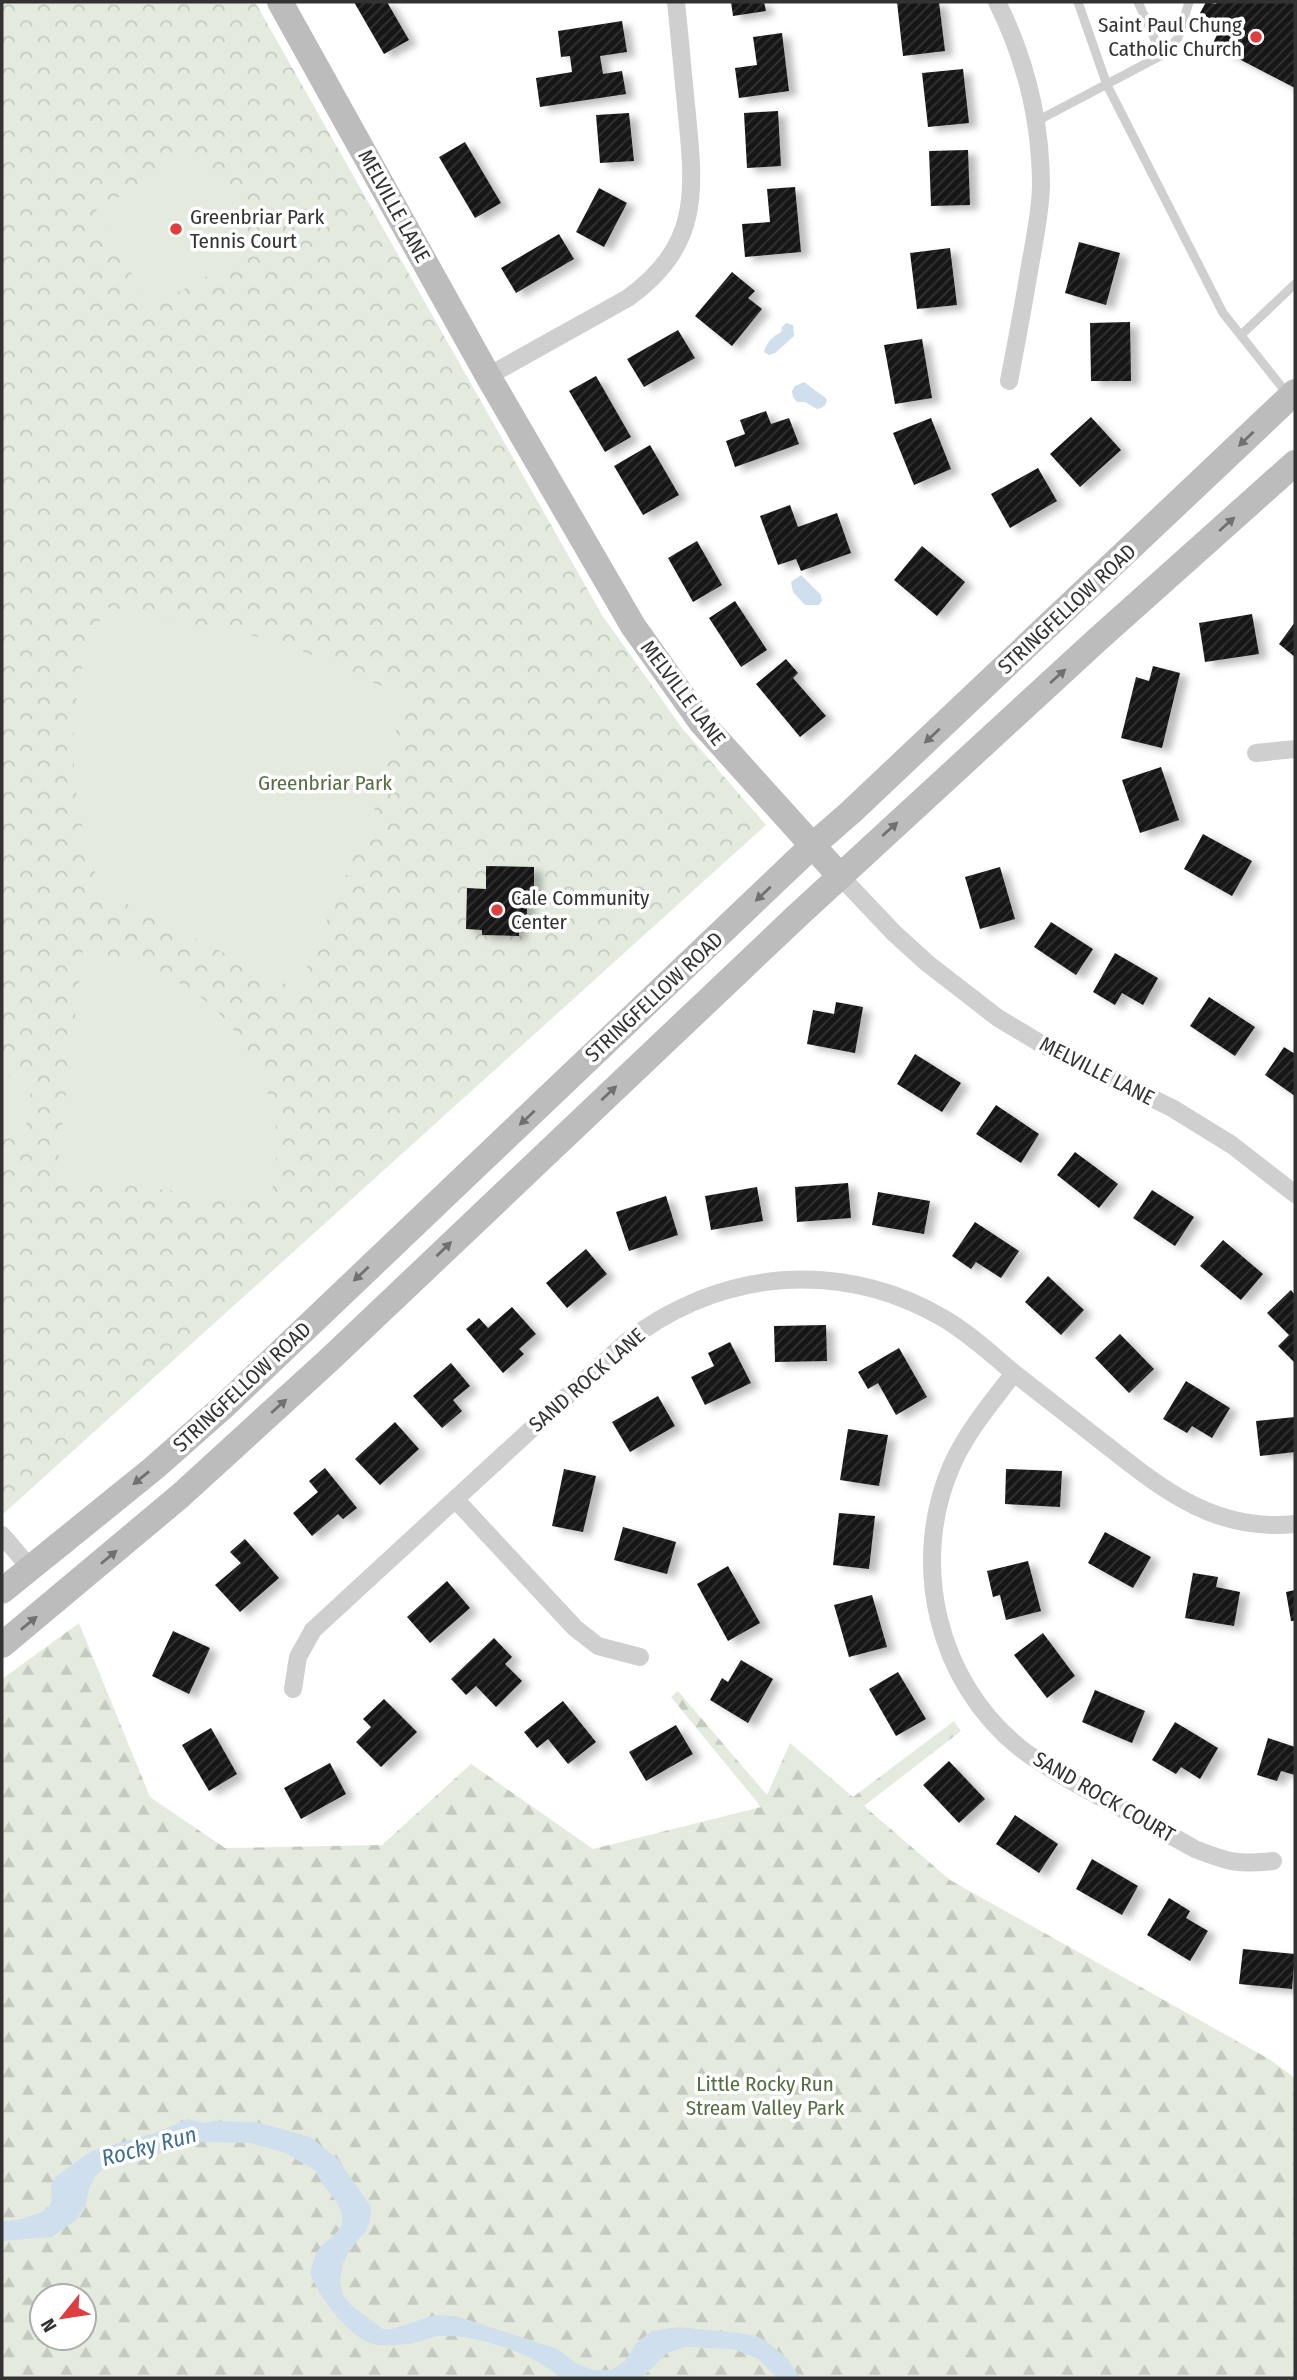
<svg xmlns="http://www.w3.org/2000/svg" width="1297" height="2380" viewBox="0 0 1297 2380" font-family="'Fira Sans Condensed',sans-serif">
<defs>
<pattern id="forest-firs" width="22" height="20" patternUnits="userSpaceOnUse" patternTransform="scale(1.75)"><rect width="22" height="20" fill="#e4ebde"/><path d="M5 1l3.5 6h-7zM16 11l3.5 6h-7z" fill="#c4cabf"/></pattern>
<pattern id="park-crowns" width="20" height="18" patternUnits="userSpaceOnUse" patternTransform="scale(1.75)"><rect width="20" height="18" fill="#e4ebde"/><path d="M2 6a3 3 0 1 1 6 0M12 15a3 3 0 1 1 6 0" fill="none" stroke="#c4cabf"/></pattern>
<pattern id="building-hatch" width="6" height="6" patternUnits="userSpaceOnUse" patternTransform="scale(1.75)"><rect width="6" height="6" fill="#191919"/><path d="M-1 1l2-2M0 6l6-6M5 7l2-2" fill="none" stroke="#323232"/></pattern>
<filter id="shadow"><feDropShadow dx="8" dy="4.5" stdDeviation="3.5" flood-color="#0004"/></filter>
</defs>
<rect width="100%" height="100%" fill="#fff"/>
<path fill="url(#forest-firs)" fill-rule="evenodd" d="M79,1623L150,1797L225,1848L382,1845L471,1764L593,1849L761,1807L671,1697L678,1691L767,1795L790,1743L853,1797L954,1721L961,1731L864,1806L950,1880L1269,2059L1295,2078V2378H2V1679ZM42,2296H84V2338H42Z"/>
<path fill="url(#park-crowns)" d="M2,2H255L602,615L682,728L766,825L2,1515Z"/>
<path fill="#e4ebde" d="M200,150L256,248L151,308L96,210Z
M106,607L255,636L342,665L341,672L394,690L404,706L385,765L392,768L297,990L103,892C74,824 65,740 82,668C88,646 97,626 106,607Z
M83,950C164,965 228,998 261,1077C268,1093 275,1111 276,1128C279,1154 274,1178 270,1203L70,1178L58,1161Z
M3,1075L33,1078L24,1136L2,1133Z"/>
<path fill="#cfdfed" d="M786,323L793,325L794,336L775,353L769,355L764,352C766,343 773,336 781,332L782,327Z
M804,382L827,399C826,406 823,408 817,409L805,402H797L793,397L792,391L795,386Z
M801,575L821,595L822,601L819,605H805L793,592L791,582Z
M188,2119L203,2123L213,2121L257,2122L286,2130L310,2137L338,2159L371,2207L370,2220L366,2231L351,2248L343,2263L340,2281L343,2295L352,2306L383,2329H392L435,2315L456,2316L558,2349L577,2364L593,2370H611L625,2361L636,2343L652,2331L677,2327L739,2333L756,2336L766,2341L788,2359L800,2378H777L759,2359L733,2349L685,2347L667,2353L642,2378H560C536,2354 475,2334 441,2336C432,2336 424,2341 415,2343C409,2344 384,2346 378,2345C351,2342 319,2297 310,2273C312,2267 314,2258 317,2252C326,2237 348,2233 341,2212C337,2198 321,2186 315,2170L285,2153L251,2143L193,2142L139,2161L109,2164L95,2176L89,2189L86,2204L76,2220L52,2237L2,2241V2222L22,2219L42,2212L49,2207L52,2200L51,2187L54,2178L84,2156L97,2149L155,2133Z"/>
<path fill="url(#building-hatch)" filter="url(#shadow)" d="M354,2H387L409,40L384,54Z
M731,2H764L766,11L733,16Z
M897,2H939L945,51L903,56Z
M1206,2L1216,4L1217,2H1295V88L1212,45L1220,29L1209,24L1211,19L1200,13Z
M622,21L627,52L600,56L603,74L622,71L626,94L540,107L536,78L572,72L570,56L561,57L558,31Z
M782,33L789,91L739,98L735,68L757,65L753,37Z
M963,69L969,123L928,127L922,73Z
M778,111L781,166L747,168L744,113Z
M629,113L634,161L600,163L596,115Z
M465,142L501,203L475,218L439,157Z
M968,150L970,205L931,206L929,151Z
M795,187L801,252L745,257L742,224L770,222L767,189Z
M599,188L627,203L604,247L576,232Z
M559,234L574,259L516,293L501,268Z
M1079,242L1120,253L1106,305L1065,293Z
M950,248L957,305L917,309L910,253Z
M732,272L755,291L748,298L762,309L732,346L695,316Z
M1130,322L1131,381H1091L1090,323Z
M678,330L695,358L644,387L627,359Z
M922,339L932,398L895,404L884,345Z
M596,376L631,437L605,452L569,391Z
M766,411L771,424L789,418L799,444L735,467L726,441L745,434L740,420Z
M1091,417L1121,450L1080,487L1050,454Z
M931,418L951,469L914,485L893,433Z
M650,445L679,495L643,515L614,466Z
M1038,468L1057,501L1010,528L991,494Z
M790,505L798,527L837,513L851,553L801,571L796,559L778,565L760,516Z
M697,541L722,585L693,602L668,558Z
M922,546L965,582L937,616L894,580Z
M735,601L767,650L741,667L709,618Z
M1252,614L1259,654L1205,662L1199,623Z
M1295,622V657L1279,644Z
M786,659L798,673L793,678L826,716L800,737L756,684Z
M1153,666L1180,673L1162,748L1121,738L1136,677L1149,681Z
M1161,767L1179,820L1140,833L1122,780Z
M1203,834L1252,861L1232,896L1184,869Z
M486,866L534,867V898H527V921H519V936L482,935V930L466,929L467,888L486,889Z
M1000,867L1015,919L980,929L965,877Z
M1051,922L1093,949L1076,975L1034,947Z
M1115,953L1158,978L1143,1005L1122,993L1115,1005L1093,992Z
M1209,997L1255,1027L1235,1056L1190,1026Z
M836,1002L863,1007L855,1053L807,1044L813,1010L834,1014Z
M1284,1047L1295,1054V1096L1265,1075Z
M915,1054L961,1083L942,1112L897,1084Z
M996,1105L1039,1134L1021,1163L976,1134Z
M1075,1152L1118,1184L1099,1208L1057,1175Z
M848,1183L851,1218L797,1222L795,1187Z
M757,1187L763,1221L711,1230L705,1196Z
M1152,1190L1194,1217L1175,1246L1133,1218Z
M878,1192L930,1201L924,1234L872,1225Z
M666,1196L678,1235L629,1251L616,1212Z
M975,1222L1019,1251L1001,1278L976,1262L971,1269L952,1256Z
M1223,1240L1263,1274L1241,1300L1200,1266Z
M586,1249L607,1274L567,1308L546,1283Z
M1048,1276L1084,1310L1061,1335L1025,1302Z
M1291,1290L1295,1295V1363L1278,1346L1289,1335L1267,1313Z
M512,1307L536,1334L519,1349L524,1354L503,1373L466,1329L479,1318L488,1328Z
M826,1325L827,1361L775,1362L774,1326Z
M1120,1334L1154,1369L1129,1393L1095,1358Z
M730,1342L751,1383L705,1405L691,1377L714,1366L708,1353Z
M899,1348L927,1397L896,1415L878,1383L868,1389L858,1372Z
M451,1363L470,1386L453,1400L462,1411L442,1428L413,1396Z
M1186,1381L1230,1408L1212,1438L1192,1426L1187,1433L1163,1419Z
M658,1396L675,1426L630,1452L612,1422Z
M1295,1417V1452L1260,1456L1256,1421Z
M395,1422L419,1449L380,1485L355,1459Z
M848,1429L888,1435L879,1486L840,1480Z
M325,1468L357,1508L343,1519L338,1514L312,1536L293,1513L318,1492L309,1481Z
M564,1469L596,1476L583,1532L552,1526Z
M1006,1469L1062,1471L1060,1507L1005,1504Z
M839,1513L875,1516L869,1569L833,1565Z
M623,1527L676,1542L667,1574L614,1560Z
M1105,1532L1151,1557L1133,1588L1088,1563Z
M245,1539L279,1578L240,1612L215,1585L241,1563L230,1552Z
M1028,1561L1041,1611L1006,1620L1000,1595L993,1597L987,1571Z
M728,1566L760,1623L728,1641L697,1584Z
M1193,1573L1218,1577L1216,1587L1240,1592L1234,1626L1185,1618Z
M447,1581L470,1608L430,1643L407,1617Z
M1295,1590V1621H1291L1286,1592Z
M872,1595L887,1647L849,1657L834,1605Z
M173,1631L210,1648L189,1694L152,1676Z
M1043,1633L1075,1676L1047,1698L1014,1655Z
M494,1638L512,1657L505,1664L522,1681L496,1707L476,1686L466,1695L451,1679Z
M741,1660L773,1679L748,1723L710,1700L722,1678L728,1682Z
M898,1672L926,1719L896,1736L869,1689Z
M1095,1690L1145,1711L1132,1743L1082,1722Z
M384,1699L417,1732L381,1767L356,1742L371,1727L363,1719Z
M563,1701L596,1742L568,1764L548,1739L537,1748L524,1732Z
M1175,1722L1218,1748L1200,1779L1181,1767L1176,1774L1152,1760Z
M676,1725L693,1754L646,1781L629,1752Z
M211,1728L237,1774L209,1791L182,1745Z
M1268,1738L1295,1747V1775L1281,1771L1277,1781L1257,1775Z
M949,1761L985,1799L959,1823L923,1785Z
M330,1763L346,1794L301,1819L284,1788Z
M1015,1815L1058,1844L1039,1873L996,1844Z
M1092,1859L1138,1886L1122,1915L1076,1889Z
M1169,1898L1190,1911L1186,1918L1208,1931L1190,1961L1147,1935Z
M1243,1949L1295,1954L1292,1989L1239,1984Z"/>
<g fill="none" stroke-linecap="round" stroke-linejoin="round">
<path stroke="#cfcfcf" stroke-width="9" d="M1078,2L1107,85L1223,313L1289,396
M1162,55L1178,38L1189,2
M1037,121L1162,55L1138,2
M1241,335L1295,284"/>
<path stroke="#cfcfcf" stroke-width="18" d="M997,2C1026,60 1041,121 1041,187C1040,215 1034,243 1029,271C1023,308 1016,345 1009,381
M488,376L628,298C699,246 695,195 687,115C683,77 680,39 676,2
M1256,753L1295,749
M840,876L894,933L927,963L998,1018L1043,1045L1172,1108L1232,1145L1295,1194
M1014,1373C992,1402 967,1431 952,1465C909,1562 937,1682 1020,1748C1043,1766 1068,1779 1093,1793C1127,1811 1161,1830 1195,1849C1228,1862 1238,1865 1273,1861
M455,1499L575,1628L598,1646L640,1657
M2,1535L31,1569
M293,1689L298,1657L313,1630L625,1343C671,1307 726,1284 785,1280C841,1277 895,1290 943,1318C969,1333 991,1354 1014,1373C1046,1398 1078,1423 1110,1448C1167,1493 1218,1532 1295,1524"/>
<path stroke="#bcbcbc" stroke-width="26" d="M280,2L488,376L633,626L701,722L840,876
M2,1591L154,1468L223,1407L812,846L851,812L1295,392
M2,1645L180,1496L329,1360L797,916L1097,640L1295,463"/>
</g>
<defs><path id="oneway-solid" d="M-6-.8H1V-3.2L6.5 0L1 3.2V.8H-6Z" transform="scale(1.75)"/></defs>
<g fill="#707070">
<use href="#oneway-solid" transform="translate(1246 439) rotate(136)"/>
<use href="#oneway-solid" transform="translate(1227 524) rotate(-42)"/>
<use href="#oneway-solid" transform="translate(1058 676) rotate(-42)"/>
<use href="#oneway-solid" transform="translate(932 736) rotate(137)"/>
<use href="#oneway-solid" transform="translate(890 829) rotate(-42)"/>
<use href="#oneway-solid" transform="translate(763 894) rotate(137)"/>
<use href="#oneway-solid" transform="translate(609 1093) rotate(-43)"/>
<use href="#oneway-solid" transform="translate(527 1118) rotate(137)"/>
<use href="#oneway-solid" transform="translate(444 1249) rotate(-44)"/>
<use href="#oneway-solid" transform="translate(361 1274) rotate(137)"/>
<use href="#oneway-solid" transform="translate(279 1406) rotate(-42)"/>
<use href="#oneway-solid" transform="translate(141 1478) rotate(141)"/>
<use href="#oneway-solid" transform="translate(109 1557) rotate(-40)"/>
<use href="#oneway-solid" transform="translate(29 1623) rotate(-39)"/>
</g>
<g fill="#e03d40" stroke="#fff" stroke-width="2.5">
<circle cx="1256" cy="37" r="7"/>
<circle cx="176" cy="229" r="7"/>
<circle cx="497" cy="910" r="7"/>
</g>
<g text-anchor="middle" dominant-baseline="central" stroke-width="7" stroke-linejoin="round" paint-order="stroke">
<g font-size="21" fill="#323232" stroke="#fff" text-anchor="start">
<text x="1242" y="25" text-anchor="end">Saint Paul Chung<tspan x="1242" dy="24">Catholic Church</tspan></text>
<text x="190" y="217">Greenbriar Park<tspan x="190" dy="24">Tennis Court</tspan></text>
<text x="511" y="898">Cale Community<tspan x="511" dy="24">Center</tspan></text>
</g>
<g font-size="21" fill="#323232" stroke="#fff">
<text transform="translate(394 206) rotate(61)">MELVILLE LANE</text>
<text transform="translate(1067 609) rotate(-43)">STRINGFELLOW ROAD</text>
<text transform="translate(683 693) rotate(53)">MELVILLE LANE</text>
<text transform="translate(654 997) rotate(-43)">STRINGFELLOW ROAD</text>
<text transform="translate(1097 1071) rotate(27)">MELVILLE LANE</text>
<text transform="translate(587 1380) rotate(-41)">SAND ROCK LANE</text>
<text transform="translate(242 1387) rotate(-43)">STRINGFELLOW ROAD</text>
<text transform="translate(1104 1797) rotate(30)">SAND ROCK COURT</text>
</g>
<g font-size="21" fill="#536e40" stroke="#fff">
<text x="325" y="783">Greenbriar Park</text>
<text x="765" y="2084">Little Rocky Run<tspan x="765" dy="24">Stream Valley Park</tspan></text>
</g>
<g font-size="23" font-style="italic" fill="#416f93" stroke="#fff">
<text transform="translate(149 2146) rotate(-15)">Rocky Run</text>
</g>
</g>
<rect width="1297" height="2380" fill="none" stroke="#323232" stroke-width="7"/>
<g transform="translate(63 2317) rotate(240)"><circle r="33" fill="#ffffff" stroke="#adadad" stroke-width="2"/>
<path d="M0-5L12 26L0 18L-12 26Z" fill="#e03d40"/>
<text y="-10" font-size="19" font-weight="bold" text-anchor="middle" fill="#323232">N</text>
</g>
</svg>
